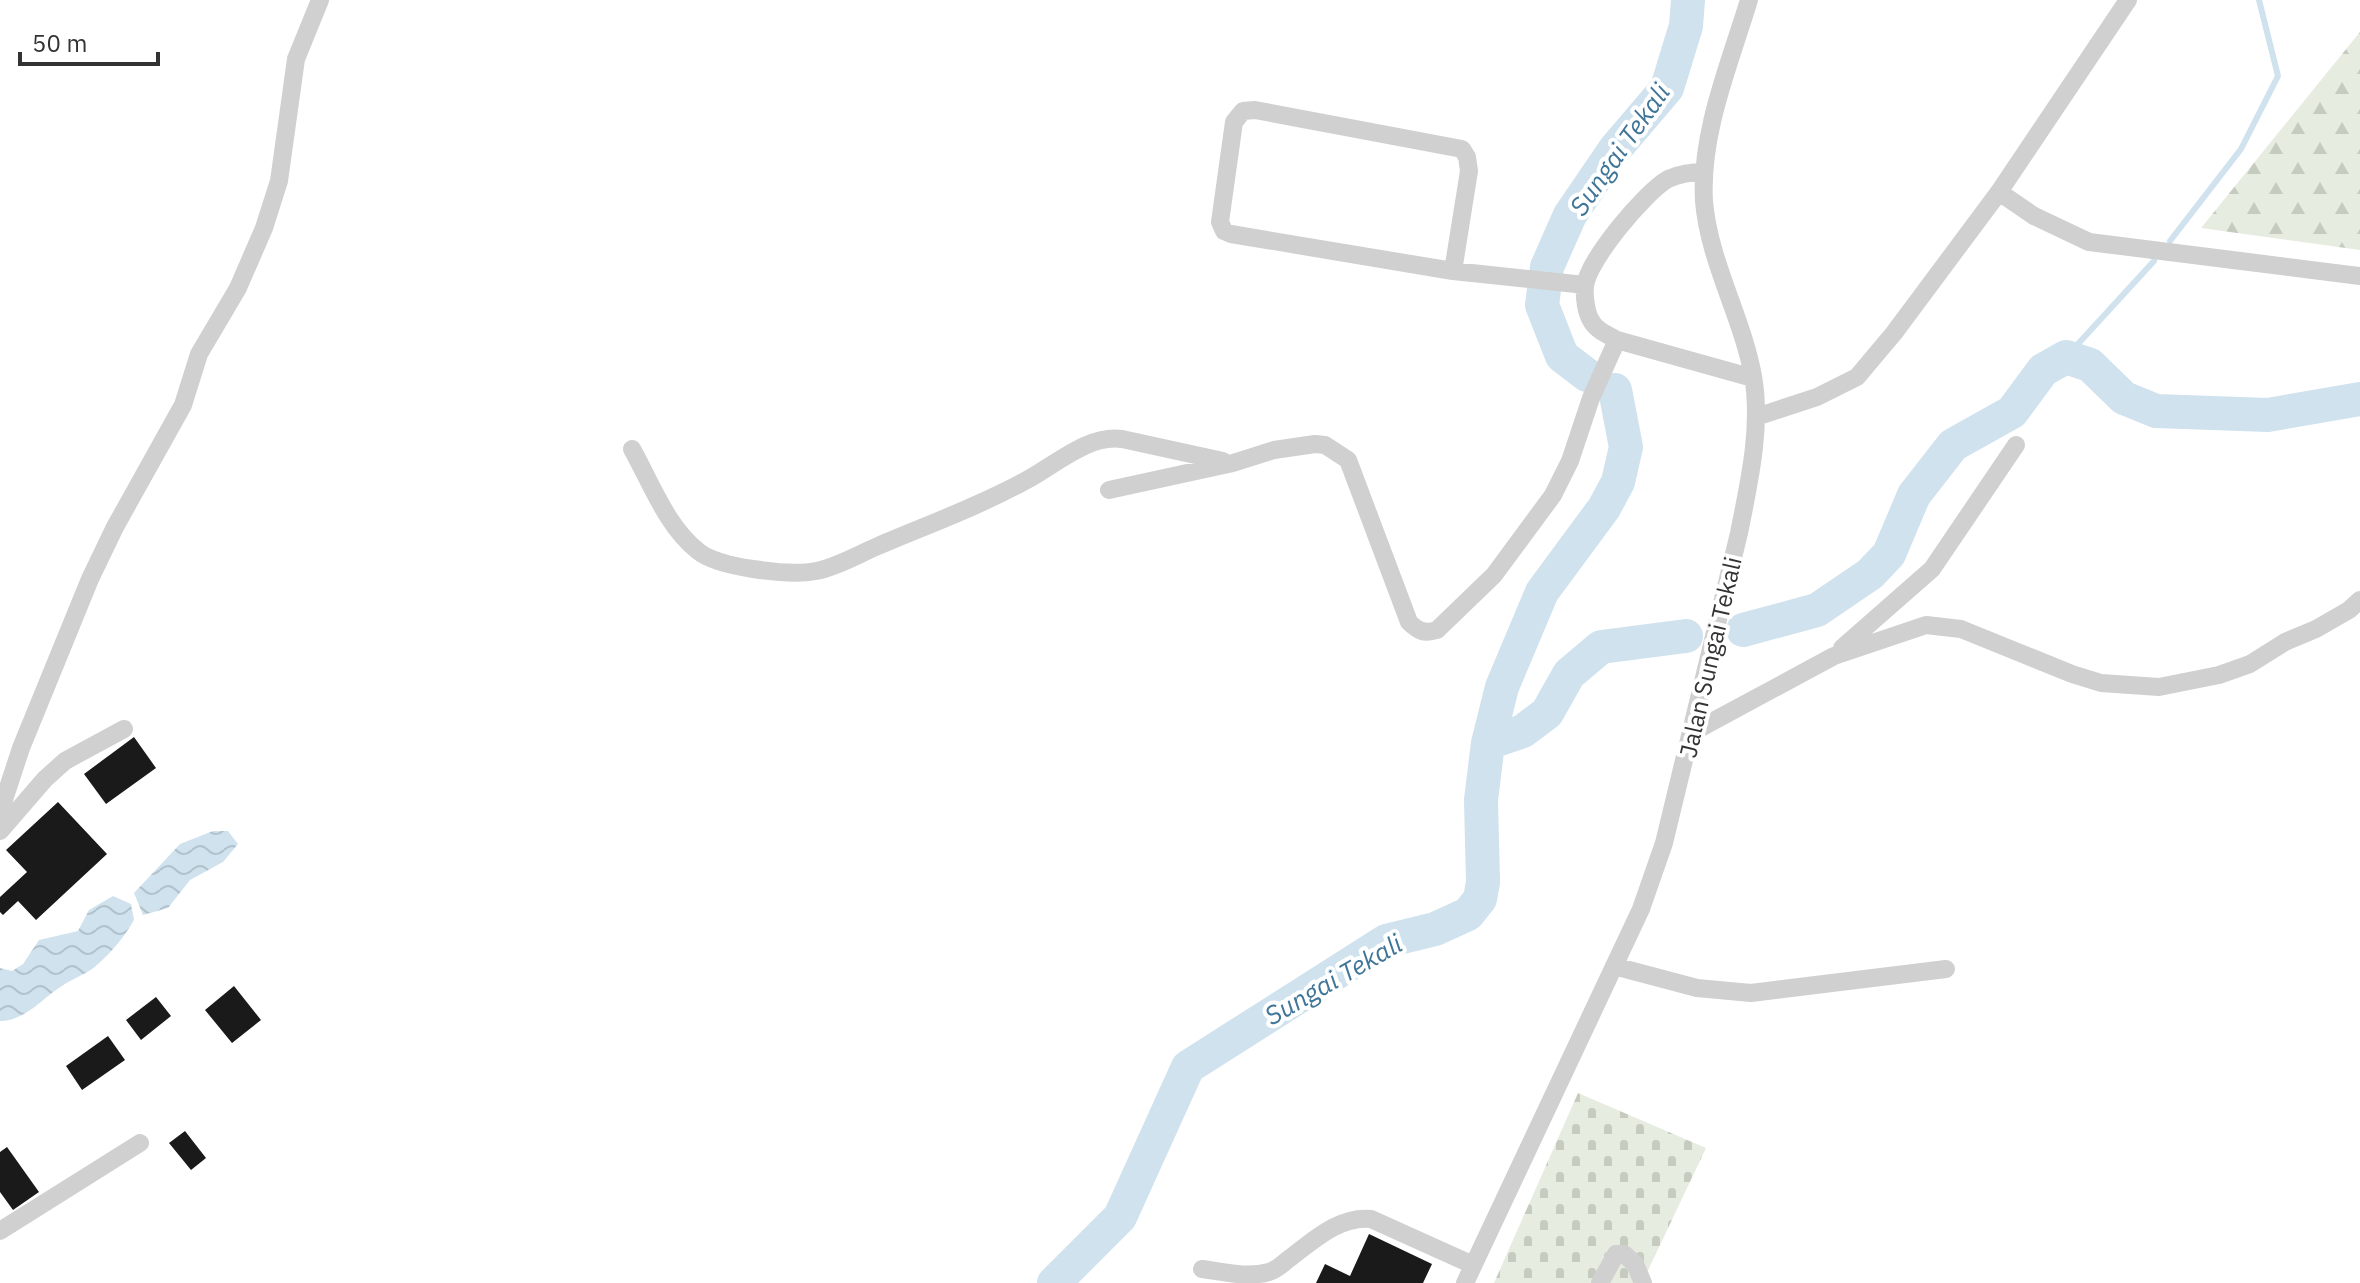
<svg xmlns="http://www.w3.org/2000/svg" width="2360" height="1283" viewBox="0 0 2360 1283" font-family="'IBM Plex Sans',sans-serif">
<defs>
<pattern id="forest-firs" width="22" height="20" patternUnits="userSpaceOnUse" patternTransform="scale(2)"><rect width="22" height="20" fill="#e6ecdf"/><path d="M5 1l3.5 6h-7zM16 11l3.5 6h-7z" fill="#c6cbc0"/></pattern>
<pattern id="cemetery-stones" width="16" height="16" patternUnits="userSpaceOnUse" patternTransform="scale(2)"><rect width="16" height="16" fill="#e6ecdf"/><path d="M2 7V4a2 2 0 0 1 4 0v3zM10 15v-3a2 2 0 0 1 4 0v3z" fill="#c6cbc0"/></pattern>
<pattern id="water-waves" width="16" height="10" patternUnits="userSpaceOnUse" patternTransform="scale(2)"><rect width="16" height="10" fill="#cfe2ee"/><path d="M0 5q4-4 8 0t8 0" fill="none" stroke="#b2c2cd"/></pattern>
</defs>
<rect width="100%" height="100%" fill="#fff"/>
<path fill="url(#forest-firs)" d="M2360,32V250L2201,228Z"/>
<path fill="url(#cemetery-stones)" d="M1578,1093L1706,1148L1642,1283H1494Z"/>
<path fill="url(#water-waves)" d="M213,831H228L238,844L223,862L190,880L168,908L143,915L134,893L180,844Z
M113,896L131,904L134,920C124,937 113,951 98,964C89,973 76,977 65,984C44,996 26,1021 0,1021V968L12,971L23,964L39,940L78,931L89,910Z"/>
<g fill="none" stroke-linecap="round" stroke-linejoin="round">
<path stroke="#cfe2ee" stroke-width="6" d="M2170,241L2241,149L2278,76L2259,0
M2066,357L2154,261"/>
<path stroke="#cfe2ee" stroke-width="34" d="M1587,375L1562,356L1542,305L1547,267L1570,215L1615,149L1667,88L1686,26L1688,0
M1743,630L1817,610L1870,574L1889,554L1914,495L1953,445L2012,412L2043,370L2066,357L2090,365L2124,398L2156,411L2268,415L2360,399
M1488,743L1523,731L1547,713L1569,674L1601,647L1686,636
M1054,1283L1120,1217L1188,1067L1386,941L1435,929L1468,914L1480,899L1483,882L1481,800L1488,743L1502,687L1542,592L1604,508L1618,482L1626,447L1615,390"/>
</g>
<path fill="#1a1a1a" d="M134,737L156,768L106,804L84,774Z
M58,802L107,854L36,920L18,901L3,915L0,912V897L27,872L6,850Z
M234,986L261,1020L232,1043L205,1010Z
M156,997L171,1016L141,1040L126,1020Z
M108,1036L125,1060L82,1090L66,1066Z
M185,1131L206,1158L191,1170L169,1143Z
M7,1147L39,1192L13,1210L0,1192V1152Z
M1369,1234L1432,1264L1423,1283H1316L1325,1264L1350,1276Z"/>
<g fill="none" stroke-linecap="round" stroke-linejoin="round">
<path stroke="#d0d0d0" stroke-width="18" d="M1255,110L1462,149L1467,157L1469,171L1453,271L1231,234L1224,231L1220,222L1234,122L1243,111Z
M1704,172C1692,172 1679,174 1668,179C1645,192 1588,260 1585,286C1584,296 1586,314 1592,322C1597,331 1609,335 1617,340L1753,378
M1999,192L2034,216L2089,242L2360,276
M1453,271L1585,285
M1756,417L1817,397L1857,377L1894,333L1999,192L2128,0
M632,449C651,483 667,527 698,551C718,568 790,576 816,571C837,567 859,554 878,546C927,525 977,507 1023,482C1053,467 1087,434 1122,439L1223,461
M1109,490L1233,463L1274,450L1315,444L1325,445L1348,460L1409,622C1418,631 1424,634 1437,630L1494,575L1553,495L1570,461L1591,398L1617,340
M1842,648L1932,569L2016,445
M1693,732L1834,656L1926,625L1961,629L2072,674L2101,683L2159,687L2219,675L2250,664L2285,642L2316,629L2349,610L2360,600
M0,812L21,748L90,579L115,527L183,405L199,354L238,288L264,228L279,181L296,59L320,0
M0,831L45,779L65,761L124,729
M1614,966L1697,988L1751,993L1946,969
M0,1231L140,1143
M1202,1269C1224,1272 1248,1278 1269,1272C1277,1270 1283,1263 1290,1258C1314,1240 1339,1216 1371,1219L1473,1265
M1465,1283L1641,909L1664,843L1739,533C1749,483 1762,427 1753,376C1742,316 1709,262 1704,201C1700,133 1730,63 1749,0
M1600,1283L1616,1254H1624L1635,1264L1643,1283"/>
</g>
<g text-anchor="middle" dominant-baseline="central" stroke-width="8" stroke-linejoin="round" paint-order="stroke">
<g font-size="24" fill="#333" stroke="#fff">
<text transform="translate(1710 657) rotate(-77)">Jalan Sungai Tekali</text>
</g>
<g font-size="26" font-style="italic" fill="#3f7597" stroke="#fff">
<text transform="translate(1619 149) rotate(-55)">Sungai Tekali</text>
<text transform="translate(1333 979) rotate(-30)">Sungai Tekali</text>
</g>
</g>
<path d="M20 52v12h138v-12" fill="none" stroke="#333333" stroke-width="4"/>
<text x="32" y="52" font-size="24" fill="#333333" stroke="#ffffff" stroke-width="6" paint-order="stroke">50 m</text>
</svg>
